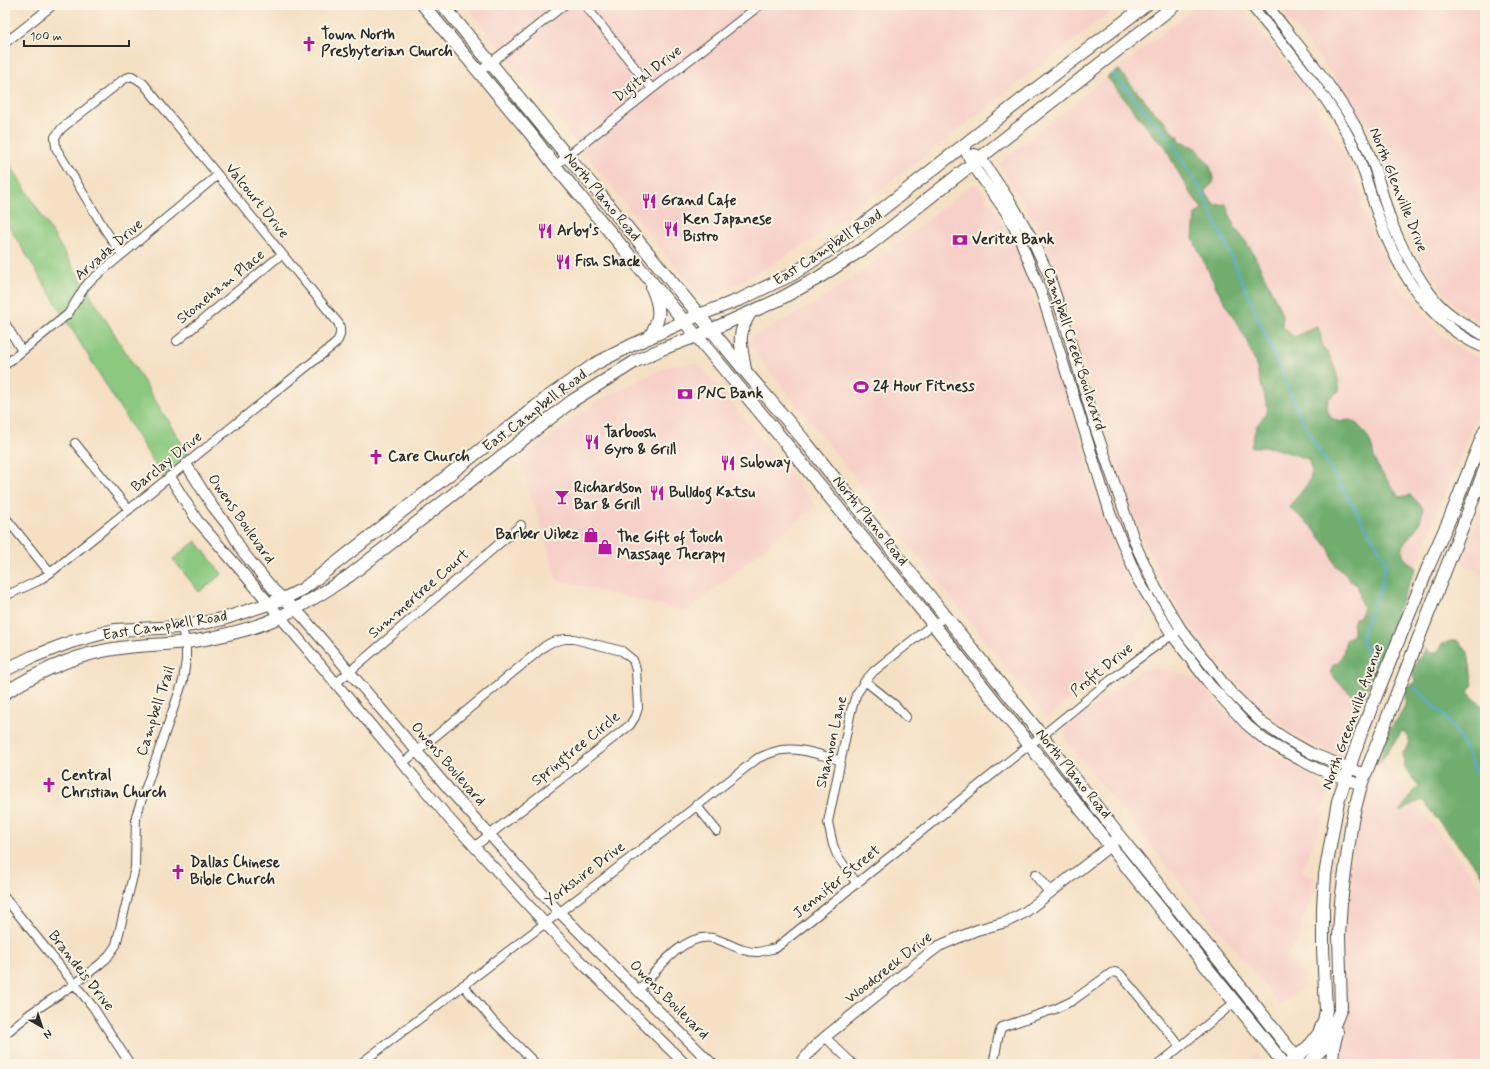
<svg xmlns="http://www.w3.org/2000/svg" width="1490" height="1069" viewBox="0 0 1490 1069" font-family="Mynerve,sans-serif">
<rect width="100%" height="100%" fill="#fcf5e5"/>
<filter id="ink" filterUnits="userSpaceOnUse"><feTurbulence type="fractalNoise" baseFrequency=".025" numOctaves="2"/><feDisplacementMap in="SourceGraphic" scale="8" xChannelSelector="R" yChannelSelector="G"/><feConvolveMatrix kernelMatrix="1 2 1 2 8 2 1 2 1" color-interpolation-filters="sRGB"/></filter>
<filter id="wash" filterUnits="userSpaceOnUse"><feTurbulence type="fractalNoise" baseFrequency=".012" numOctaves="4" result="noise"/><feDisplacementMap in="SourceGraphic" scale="16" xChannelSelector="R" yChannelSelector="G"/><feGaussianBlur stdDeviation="0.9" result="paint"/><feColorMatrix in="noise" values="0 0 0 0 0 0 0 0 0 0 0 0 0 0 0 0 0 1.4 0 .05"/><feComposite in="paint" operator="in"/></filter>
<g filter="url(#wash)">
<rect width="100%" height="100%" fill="#f5e0c4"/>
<path fill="#f7d1c9" d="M466,5H1119L827,231L773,264L704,302Z
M1198,5H1239L1307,90L1351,166L1363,201L1359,203L1401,294L1411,296L1439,335L1472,355L1485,360V395L1342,749L1336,754L1315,746L1292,734L1252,699L1228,674L1190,627L1170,596L1149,555L1133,517L1049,253L1023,202L998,164Z
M1277,5H1485V326L1457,307L1440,287L1421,259L1403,227L1376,145L1363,119L1332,74Z
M975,182L1002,222L1018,249L1059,372L1104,518L1125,567L1150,613L1130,650L1047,718L750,346L749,342L753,335L759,334L814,304L870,266Z
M697,363L703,369L816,506L687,612L557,580L520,460L597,401L668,366Z
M1485,497V577L1476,570L1464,564L1462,556Z
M1156,669L1186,674L1199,683L1233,719L1270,751L1292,765L1317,778L1325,790L1327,798L1320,812L1325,814L1302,871L1315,878L1312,885L1316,887L1303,919L1300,937L1287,954L1306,977L1302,981L1305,985L1280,1005L1065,740V731L1068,727L1141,670Z
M1377,754L1485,892V1064H1338L1339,1038L1344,998L1343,937L1354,845L1365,792Z
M1257,1054L1265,1064H1245Z"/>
<path fill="#8bc980" stroke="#5b7a56" d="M5,156L190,457L163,478L5,220Z
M196,541L222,574L199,592L173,559Z"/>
<path fill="#70ad6e" stroke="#4e6c4c" d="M1119,70L1155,113L1164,120L1174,134L1178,135L1180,141L1196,148L1210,166L1214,182L1206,190L1207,195L1215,205L1226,204L1234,226L1251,249L1271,289L1283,317L1282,326L1294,337L1317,326C1322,335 1320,336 1322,344C1323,348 1326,351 1329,355C1333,362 1341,383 1339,391L1328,399L1327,408L1330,417L1340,422C1344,421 1348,419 1352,421C1357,422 1368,436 1370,442C1373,448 1373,456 1376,463C1382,475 1392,485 1399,497L1411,495L1423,508C1422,514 1421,520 1418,526C1406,543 1391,551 1416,568C1396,610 1382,654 1364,697C1349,698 1340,683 1330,673L1333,665L1339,662L1343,653L1346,640L1353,634V624L1355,618L1360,617L1363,607L1361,602L1358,587L1335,565L1329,549L1312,527L1289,507L1309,482L1312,471L1308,459L1270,447H1251L1256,427L1268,410L1255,362L1246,339L1216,287L1193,239L1195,214L1203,210L1189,191L1171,159L1166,147L1152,134L1107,77Z
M1450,641H1458L1468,652L1473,684L1468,692L1482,706H1485V879L1422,800L1400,812L1413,791L1419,786L1406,770L1402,755L1410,742L1403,730L1379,764C1382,755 1383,743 1387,734C1396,717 1410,711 1404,689L1415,682L1412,669L1426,648L1431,653H1437L1441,645Z"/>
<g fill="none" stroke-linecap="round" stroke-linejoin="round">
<path stroke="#5cacd6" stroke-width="2" d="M1113,74L1169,138L1205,197L1308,432L1386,560L1381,588L1362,632L1363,646L1377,663
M1414,687L1442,713L1461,739L1485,795"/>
</g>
</g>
<g filter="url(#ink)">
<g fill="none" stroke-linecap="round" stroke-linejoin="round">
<g stroke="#494642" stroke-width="10">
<path id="minor" d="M585,5L652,89
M5,43L53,5
M479,72L564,5
M555,166L652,89L760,5
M5,323L22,351
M177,341L282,254
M5,365L68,314L84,288L89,282L218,175
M75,443L129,510
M5,517L50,573
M5,596L38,581L50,573L335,344C341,337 341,332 339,324L143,83L132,76L124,79L62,128L55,137L56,148L104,228L118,249L123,254
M865,681L895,705L906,717
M335,684L521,525
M403,763L545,646L552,642L565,639H574L622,651L633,660L636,670L638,708L635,717L630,725L474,847
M696,805L717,831
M857,884L837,855L833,845L828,822L851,711L856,695L865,681L874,671L933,624L947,617
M5,898L93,1007L130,1064
M463,985L492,1020L536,1064
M638,991C656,972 683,932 713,938C728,942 742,953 758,952C764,951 770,949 776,948L1029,745L1042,736C1087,699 1132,661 1181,629
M5,1034L31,1013L75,984L100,964L107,958L116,945L135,868L136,816L183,681L186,660V642L181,627
M825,1037L853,1064
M360,1064L602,880L758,758C766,755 774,751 782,750C801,747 822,756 840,760
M992,1064C998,1053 995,1039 1002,1027L1055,1009L1072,1001L1111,973L1115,972L1120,974L1180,1046
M1159,1064L1235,1002"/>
</g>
<g stroke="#494642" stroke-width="12">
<path id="tertiary" d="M1251,5C1285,48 1324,90 1350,139C1362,160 1367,184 1375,207C1394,264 1426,324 1485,348
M1267,5C1299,47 1336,89 1361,136C1375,162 1381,191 1390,218C1400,245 1418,279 1436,301C1449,316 1468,326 1485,336
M963,146L972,164L1006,212L1019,237L1041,292L1111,516L1138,580L1172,635L1210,685L1247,725L1265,740L1300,760L1318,769L1361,785
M975,154L981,158L1012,204L1030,235L1049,275L1064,320L1096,430L1137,548L1156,588L1181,629L1228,689L1261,722L1286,739L1311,753L1365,774
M186,464L213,507L228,526L242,551L274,590L303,617L453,794L559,912L712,1064
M170,477L197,520L205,529L262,595L451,821L577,958L685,1064
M1036,875L1050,892
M800,1064L813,1048L825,1037L927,955L939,946L960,937L977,930L1006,922L1024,913L1110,846L1115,840"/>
</g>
<g stroke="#494642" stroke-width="14">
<path id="secondary" d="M423,5L530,133L555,166L788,446L933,624L1284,1064
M443,5L567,156L598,192L745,371L803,439L1042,736L1119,836L1239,985L1301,1064
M649,338C661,319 661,308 652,288
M745,369C741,345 736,335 750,313
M5,670L32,657L71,642L115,630L181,627L223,619L283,599L303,589L548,397L595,364L630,346L699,315L741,299L793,274L834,247L1029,94L1146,5
M5,693C39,671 80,653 120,648C150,644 181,645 211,638C234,633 260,627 281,616C305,605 327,590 349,576L572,401L636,361L662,349L697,336L778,300L818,278L869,245L1175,5
M1291,1062L1311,1044L1319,1033L1324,1021L1326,1010L1323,949V908L1325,875L1338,801L1361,733L1429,565L1450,518L1485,430
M1308,1064L1322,1049L1328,1040L1341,1008L1339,936L1341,902L1352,820L1361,785L1485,469
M1332,1064L1333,1048L1337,1032"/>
</g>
<use href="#minor" stroke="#fff" stroke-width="8"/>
<use href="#tertiary" stroke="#fff" stroke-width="10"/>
<use href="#secondary" stroke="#fff" stroke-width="12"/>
</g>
</g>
<defs>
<g id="church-bare" transform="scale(1.2)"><path d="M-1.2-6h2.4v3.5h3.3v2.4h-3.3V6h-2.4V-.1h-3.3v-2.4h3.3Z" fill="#b5179e" stroke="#fcf5e5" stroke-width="2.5" paint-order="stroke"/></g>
<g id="restaurant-bare" transform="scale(1.2)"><path d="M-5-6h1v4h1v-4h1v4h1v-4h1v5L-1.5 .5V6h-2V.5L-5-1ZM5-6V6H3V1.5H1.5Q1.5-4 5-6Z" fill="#b5179e" stroke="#fcf5e5" stroke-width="2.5" paint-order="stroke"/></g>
<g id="bank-bare" transform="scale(1.2)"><path d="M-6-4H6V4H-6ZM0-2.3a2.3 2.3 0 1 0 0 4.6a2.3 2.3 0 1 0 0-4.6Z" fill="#b5179e" stroke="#fcf5e5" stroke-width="2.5" paint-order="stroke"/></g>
<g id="stadium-bare" transform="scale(1.2)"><path d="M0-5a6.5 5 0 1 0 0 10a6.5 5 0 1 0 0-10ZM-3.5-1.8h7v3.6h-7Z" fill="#b5179e" stroke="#fcf5e5" stroke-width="2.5" paint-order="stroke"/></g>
<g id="bar-bare" transform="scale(1.2)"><path d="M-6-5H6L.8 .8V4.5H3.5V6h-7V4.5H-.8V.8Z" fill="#b5179e" stroke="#fcf5e5" stroke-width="2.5" paint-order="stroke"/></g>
<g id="shop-bare" transform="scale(1.2)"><path d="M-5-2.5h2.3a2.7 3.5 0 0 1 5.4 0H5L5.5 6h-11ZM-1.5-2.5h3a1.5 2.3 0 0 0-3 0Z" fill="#b5179e" stroke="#fcf5e5" stroke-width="2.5" paint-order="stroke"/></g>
</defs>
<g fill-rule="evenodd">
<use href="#church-bare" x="309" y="44"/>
<use href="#restaurant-bare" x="649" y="201"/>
<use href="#restaurant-bare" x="671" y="229"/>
<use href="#restaurant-bare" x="545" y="231"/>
<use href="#bank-bare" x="960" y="240"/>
<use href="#restaurant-bare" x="563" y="262"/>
<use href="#stadium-bare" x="861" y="387"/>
<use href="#bank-bare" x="685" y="394"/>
<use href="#restaurant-bare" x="592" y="442"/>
<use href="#church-bare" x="376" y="457"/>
<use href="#restaurant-bare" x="728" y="463"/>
<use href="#restaurant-bare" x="657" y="493"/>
<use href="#bar-bare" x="562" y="497"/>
<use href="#shop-bare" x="591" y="535"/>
<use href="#shop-bare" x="605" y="547"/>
<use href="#church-bare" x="49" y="785"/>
<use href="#church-bare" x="178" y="872"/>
</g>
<g text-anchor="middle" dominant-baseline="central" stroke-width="4" stroke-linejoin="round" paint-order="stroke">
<g font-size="15" font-weight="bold" fill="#2b2b2b" stroke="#fcf5e5" text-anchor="start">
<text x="321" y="35">Town North<tspan x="321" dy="17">Presbyterian Church</tspan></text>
<text x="661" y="201">Grand Cafe</text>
<text x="683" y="220">Ken Japanese<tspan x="683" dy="17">Bistro</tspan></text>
<text x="557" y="231">Arby's</text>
<text x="972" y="240">Veritex Bank</text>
<text x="575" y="262">Fish Shack</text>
<text x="873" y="387">24 Hour Fitness</text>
<text x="697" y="394">PNC Bank</text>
<text x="604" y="433">Tarboosh<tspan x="604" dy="17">Gyro &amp; Grill</tspan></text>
<text x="388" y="457">Care Church</text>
<text x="740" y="463">Subway</text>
<text x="574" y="488">Richardson<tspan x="574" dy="17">Bar &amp; Grill</tspan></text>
<text x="669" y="493">Bulldog Katsu</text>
<text x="579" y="535" text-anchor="end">Barber Uibez</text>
<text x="617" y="538">The Gift of Touch<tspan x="617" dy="17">Massage Therapy</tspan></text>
<text x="61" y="776">Central<tspan x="61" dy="17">Christian Church</tspan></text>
<text x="190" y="863">Dallas Chinese<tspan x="190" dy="17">Bible Church</tspan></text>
</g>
<g font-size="15" fill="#2b2b2b" stroke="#fcf5e5">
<text transform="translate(648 74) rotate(-38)">Digital Drive</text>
<text transform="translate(1398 190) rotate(68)">North Glenville Drive</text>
<text transform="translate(602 197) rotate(50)">North Plano Road</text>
<text transform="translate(257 201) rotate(51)">Valcourt Drive</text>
<text transform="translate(828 248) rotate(-33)">East Campbell Road</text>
<text transform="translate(109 250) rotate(-41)">Arvada Drive</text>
<text transform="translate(221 287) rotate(-39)">Stoneham Place</text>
<text transform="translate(1074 349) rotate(72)">Campbell Creek Boulevard</text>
<text transform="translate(535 411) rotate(-37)">East Campbell Road</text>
<text transform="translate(167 462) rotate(-39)">Barclay Drive</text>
<text transform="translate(241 519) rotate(55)">Owens Boulevard</text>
<text transform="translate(870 521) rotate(51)">North Plano Road</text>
<text transform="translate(419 594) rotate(-41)">Summertree Court</text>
<text transform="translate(165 626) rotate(-9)">East Campbell Road</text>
<text transform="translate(1102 670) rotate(-39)">Profit Drive</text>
<text transform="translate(156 711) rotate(-72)">Campbell Trail</text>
<text transform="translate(1353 717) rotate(-70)">North Greenville Avenue</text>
<text transform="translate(832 742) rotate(-77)">Shannon Lane</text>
<text transform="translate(576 749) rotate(-39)">Springtree Circle</text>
<text transform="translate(448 764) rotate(49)">Owens Boulevard</text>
<text transform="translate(1073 774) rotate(51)">North Plano Road</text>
<text transform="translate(585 874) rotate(-37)">Yorkshire Drive</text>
<text transform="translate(837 882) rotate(-39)">Jennifer Street</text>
<text transform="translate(889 968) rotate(-38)">Woodcreek Drive</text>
<text transform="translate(81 971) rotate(52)">Brandeis Drive</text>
<text transform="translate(669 1000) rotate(45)">Owens Boulevard</text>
</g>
</g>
<rect width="1490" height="1069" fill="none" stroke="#fcf5e5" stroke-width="20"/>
<g transform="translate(42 1027) rotate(141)" stroke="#fcf5e5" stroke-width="3" paint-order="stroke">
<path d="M0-3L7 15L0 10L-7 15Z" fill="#2b2b2b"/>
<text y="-6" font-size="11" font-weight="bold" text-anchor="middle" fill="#2b2b2b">N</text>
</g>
<path d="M24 40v6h105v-6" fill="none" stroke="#2b2b2b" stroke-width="2"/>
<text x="30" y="40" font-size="12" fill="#2b2b2b" stroke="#fcf5e5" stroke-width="3" paint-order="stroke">100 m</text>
</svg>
